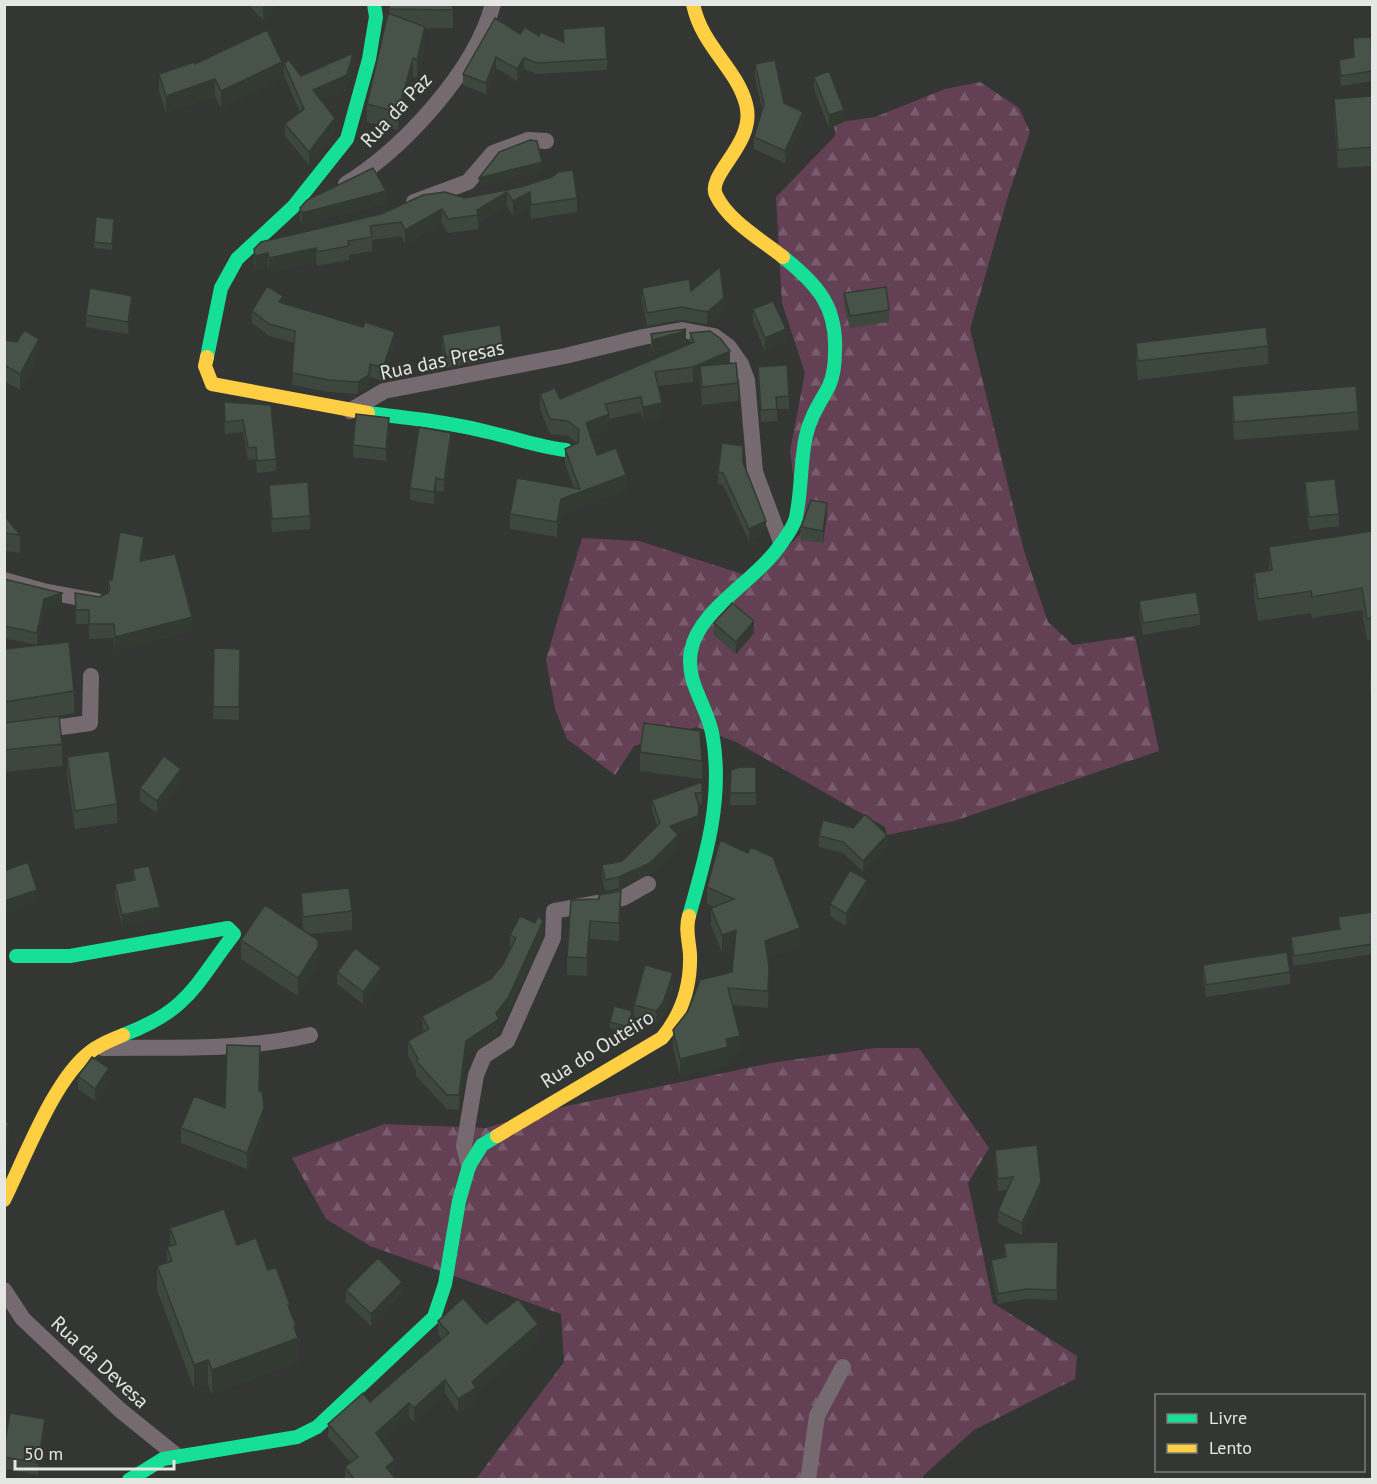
<svg xmlns="http://www.w3.org/2000/svg" width="1377" height="1484" viewBox="0 0 1377 1484" font-family="'PT Sans',sans-serif">
<defs>
<pattern id="forest-firs" width="22" height="20" patternUnits="userSpaceOnUse" patternTransform="scale(1.5)"><rect width="22" height="20" fill="#634054"/><path d="M5 1l3.5 6h-7zM16 11l3.5 6h-7z" fill="#795c6c"/></pattern>
</defs>
<rect width="100%" height="100%" fill="#333633"/>
<path fill="url(#forest-firs)" d="M980,82L1019,108L1030,132L1008,196L970,329L1024,551L1048,622L1073,645L1135,636L1159,751L954,821L887,835L885,827L736,742L697,727L634,746L615,775L567,739L555,709L546,659L582,538L639,541L758,579L801,533L790,451L805,373L782,303L776,197L835,136L834,123L875,117L945,89Z
M875,1048H919L989,1148L968,1183L993,1303L1077,1356L1075,1379L974,1430L924,1475L922,1479H476L564,1362L561,1314L370,1246L326,1219L292,1158L385,1124L486,1128L543,1111L771,1063Z"/>
<g fill="none" stroke-linecap="round" stroke-linejoin="round">
<path stroke="#746a6f" stroke-width="16" d="M346,184C404,148 475,71 493,4
M414,202L468,182L493,153L528,140L546,141
M350,411L384,391L565,356L643,337L682,330L714,336L729,347L741,364L747,380L755,472L781,542
M4,580L43,591L97,601
M4,735L90,723L91,676
M103,1048C173,1047 241,1051 310,1035
M469,1166L464,1146L476,1075L484,1056L507,1041L553,938L554,911L623,898L648,884
M4,1290L23,1319L120,1410L177,1456
M808,1480L817,1416L843,1367"/>
<path stroke="#16e098" stroke-width="14" d="M207,357L221,288L237,259L293,207L347,139L369,59L376,17L374,4
M368,413C408,418 449,422 488,432C515,438 539,447 566,450
M689,916C706,856 723,800 713,738C709,707 685,684 691,651C698,610 755,581 778,548C784,540 794,527 796,517C802,490 800,462 806,436C810,417 820,403 829,386C834,375 835,363 835,351C837,306 817,284 783,257
M16,956H70L228,928L234,934C194,986 189,1010 123,1035
M129,1480L163,1459L297,1437L317,1427L434,1317L445,1284L459,1201L469,1166L482,1145L497,1136"/>
<path stroke="#ffcf43" stroke-width="14" d="M693,4C702,47 736,67 746,104C757,143 706,174 716,195C728,221 762,240 783,257
M207,357L205,366L212,384L368,413
M497,1136L662,1038C682,1014 691,985 690,954C689,941 685,928 689,916
M4,1200C25,1158 54,1079 90,1052C100,1044 112,1040 123,1035"/>
</g>
<path fill="#3d473e" d="M248,4H278L263,20Z
M389,4H453V28H425V46L417,78L413,77L398,130L367,122V104L389,13Z
M563,29L607,59V70L537,74L524,69L517,81L496,68L486,94L463,85V74L520,34L539,36L564,42Z
M1353,38L1372,59V81L1341,86L1339,70V60L1354,57Z
M284,63L301,76L353,65L347,87L320,99L335,130L309,165L285,136V124L300,112L284,76Z
M195,64L282,78L221,108L215,96L166,113L159,91V74Z
M755,64L784,103L803,124L785,163L754,149V137L762,109L755,77Z
M814,77L844,122L829,128L814,89Z
M1372,96V166L1338,168L1334,117V99Z
M521,187L577,198V212L531,219L530,206L513,216L507,206L478,223V229L448,233L442,223L405,244L401,236L372,240V251L349,255V260L317,266L316,262L269,272L268,267L255,270L254,263V249L465,198Z
M386,203L302,225L300,220V208Z
M114,225L112,250L94,248V242Z
M642,288L691,291L724,310L707,324L681,320L647,326L642,300Z
M844,293L889,310V322L850,328L844,306Z
M283,303L395,344L383,381L370,377L369,387L358,394L329,392L292,385L295,343L269,336L252,323V311Z
M132,308L128,334L86,327V315Z
M753,309L786,342L765,351L753,322Z
M690,333L730,363L738,383V401L702,405L700,380L693,382L659,386L662,418L643,422L641,412L609,419V429L591,436L597,455L626,490L561,514L557,537L510,529V514L574,488L565,464V449L577,443L568,436L550,434L540,409V394L560,399L690,344Z
M651,334L686,341L682,345L652,352L651,346Z
M442,335L503,345V357L446,368L442,347Z
M4,340L39,355L20,390L4,381Z
M1136,343L1268,346V364L1138,380L1136,361Z
M758,367L789,396V409H777V421L761,422L758,379Z
M1232,396L1358,412V430L1234,440L1232,414Z
M224,402L271,405L276,459V471L257,473L256,459L248,460L243,432L225,434Z
M389,430L386,461L353,457V445Z
M451,445L444,492L436,491L434,504L410,500V488Z
M743,463L766,533L749,541L723,485L718,484V472Z
M1305,482L1339,514V526L1309,530L1305,495Z
M269,485L310,516V529L272,532L269,497Z
M4,515L20,535V553L4,551Z
M827,515L823,543L801,540V527Z
M1372,531V640H1367L1362,610L1312,618L1311,613L1258,621L1254,595V573L1269,571V547Z
M144,551L143,561L192,631L115,651L114,638L89,639V624H76L75,593L99,597L108,593V580H112Z
M4,579L62,605L44,611L37,645L4,638Z
M1139,601L1200,614V625L1143,635L1139,612Z
M714,623L754,633L736,654L714,635Z
M214,648L240,649L239,720L213,719Z
M4,649L74,691V713L52,717L62,744V766L4,772Z
M1372,668V702L1370,691V669Z
M640,752L702,761V779L640,771Z
M67,757L117,804V823L75,829L67,775Z
M756,767V805H730L731,770Z
M181,781L157,813L140,801V788Z
M702,782V804H699V817L698,827L678,834V846L650,874L619,888L605,891L602,876V865L622,861L657,826L652,811V800Z
M819,836L887,846L863,872L843,853L819,847Z
M720,840L800,945L768,957L769,985L768,1008L733,1005L740,1053L728,1056V1064L680,1076L673,1048V1030L732,972L734,948L722,953L711,925V908L714,907L707,904V887Z
M133,869L160,918L122,926L115,895V884L133,880Z
M867,892L846,926L830,916V904Z
M301,893L352,911V930L309,934L318,965L298,996L241,959V940L303,930L301,911Z
M571,900L621,909L619,941L590,939L587,976L567,975V957Z
M1372,912V954L1294,966L1291,947V937L1339,930L1338,917Z
M510,935L543,936L508,1013L499,1024V1034L466,1056L459,1110L447,1109L416,1076V1070L408,1056V1041L423,1033L422,1016L491,979L503,964L510,950Z
M1203,965L1290,972V984L1206,997L1203,977Z
M337,972L381,980L363,1004L337,984Z
M673,985L663,1016L656,1023L634,1017V1005Z
M632,1017L628,1033L610,1028V1022Z
M78,1076L109,1080L95,1101L78,1089Z
M259,1090L264,1124L247,1169L181,1143V1128L225,1108Z
M995,1150L1041,1194L1022,1235L998,1223V1211L1007,1190L998,1191L995,1162Z
M170,1228L237,1245L268,1270L290,1311L296,1333L298,1362L212,1394L208,1384L194,1389L157,1290V1266L167,1263V1247L170,1246Z
M1058,1242L1057,1300L1025,1299L998,1304L991,1270V1260L1004,1258V1243Z
M346,1290L402,1294L371,1326L346,1302Z
M438,1321L486,1324L538,1338L476,1392V1401L458,1413L445,1393L414,1422L409,1417L382,1441L395,1473L392,1475L396,1479H345V1467L351,1463L328,1437V1424L370,1402L442,1339L438,1334Z
M45,1431L38,1475L4,1469V1448Z"/>
<path fill="#323a32" d="M266,4H278L263,20V7Z
M425,27V46L417,78V60Z
M353,53V65L347,87L313,102V90Z
M496,57V68L486,94V83Z
M413,58V77L398,130V112Z
M524,58V69L517,81V69Z
M282,62V78L221,108V91Z
M215,79V96L166,113V96Z
M844,110V122L829,128V115Z
M803,112V124L785,163V151Z
M335,118V130L309,165V152Z
M542,162V172L479,188V178Z
M386,191V203L302,225V213Z
M507,192V206L478,223L477,210Z
M530,192V206L513,216V201Z
M442,209V223L405,244V230Z
M316,248V262L269,272V258Z
M268,253V267L255,270V256Z
M132,296V308L128,334V322Z
M724,298V310L707,324V312Z
M686,329V341L682,345L652,352V340Z
M786,329V342L765,351V338Z
M395,332V344L383,381V368Z
M39,339V355L20,390V374Z
M730,351V366H700V380L693,382V367Z
M370,364L369,387L358,394V382Z
M662,403V418L643,422V407Z
M609,414V429L586,438V423Z
M389,418V430L386,461V449Z
M451,433V445L444,492V480Z
M626,475V490L561,514L557,537V522L561,499Z
M436,478V491L434,504V492Z
M827,503V515L823,543V531Z
M766,521V533L749,541V529Z
M144,537V551L140,576V561Z
M62,593V605L44,611L37,645V633L44,599Z
M192,617V631L115,651V637Z
M754,621V633L736,654V642Z
M181,769V781L157,813V801Z
M699,806V817L698,827L670,837V826Z
M678,835V846L650,874L619,888V877Z
M887,835V846L863,872V861Z
M867,880V892L846,926V914Z
M37,890V902L4,913V901Z
M621,891V909L619,941V923Z
M160,907V918L122,926V915Z
M543,921V936L508,1013L499,1024V1034L466,1056L459,1110V1095L466,1041L496,1013Z
M590,921V939L587,976V958Z
M800,928V945L765,958V941Z
M736,930V947L722,953V935Z
M318,947V965L298,996V978Z
M769,967V985L768,1008V991Z
M381,968V980L363,1004V992Z
M673,973V985L663,1016L656,1023V1011Z
M632,1011V1017L628,1033V1027Z
M740,1036V1053L728,1056V1064L680,1076V1059L726,1039Z
M109,1068V1080L95,1101V1089Z
M264,1108V1124L247,1169V1153Z
M9,1123V1141L4,1153V1134Z
M1041,1182V1194L1022,1235V1223Z
M402,1282V1294L371,1326V1314Z
M538,1324V1338L476,1392V1401L458,1413V1399L472,1382Z
M296,1326V1339L298,1338V1362L212,1394V1370Z
M208,1360V1384L194,1389V1365Z
M445,1380V1393L414,1422V1408Z
M409,1403V1417L376,1447V1433Z
M45,1419V1431L38,1475V1463Z
M395,1460V1473L387,1479L386,1467Z"/>
<path fill="#475348" stroke="#323a32" stroke-width="1.5" d="M389,4H453V10L389,9Z
M388,13L425,27L417,60L413,58L398,112L367,104Z
M495,18L520,34L525,27L539,36L540,32L564,42L563,29L605,26L607,59L537,63L524,58L517,69L496,57L486,83L463,74Z
M267,30L282,62L221,91L215,79L166,96L159,74L194,62L195,64Z
M1371,37L1372,71L1341,76L1339,60L1354,57L1353,38Z
M353,53L347,75L313,90L335,118L309,152L285,124L304,109L284,63L289,60L301,76Z
M775,60L784,103L803,112L785,151L754,137L764,104L755,64Z
M829,71L844,110L829,115L814,77Z
M1372,96V147L1338,150L1334,99Z
M530,140L537,141L542,162L479,178L499,152Z
M373,168L386,191L302,213L300,208L307,200Z
M573,170L577,198L531,205L530,192L513,201L507,192L477,210L478,215L448,219L442,209L405,230L401,222L370,226L372,237L348,241L349,246L317,252L316,248L269,258L268,253L255,256L254,249L261,242L381,214L423,195L445,192L465,198L521,187L552,177L558,172Z
M96,217L114,219L112,244L94,242Z
M720,267L724,298L707,312L681,307L647,313L642,288L689,279L691,291Z
M267,286L283,296L279,302L363,327L365,322L395,332L383,368L370,364L369,375L358,382L329,380L292,373L295,331L269,324L252,311Z
M886,287L889,310L850,316L844,293Z
M90,288L132,296L128,322L86,315Z
M773,301L786,329L765,338L753,309Z
M500,325L503,345L446,357L442,335Z
M1266,327L1268,346L1138,361L1136,343Z
M686,329L682,332L652,340L651,334Z
M24,330L39,339L20,374L4,365V340L17,342Z
M710,331L721,339L730,351L693,367L655,372L662,403L643,407L641,397L605,404L609,414L586,423L597,455L616,448L626,475L561,499L557,522L510,514L517,478L580,489L565,449L578,443L579,430L568,421L550,419L540,394L555,388L560,399L694,342L690,333Z
M736,363L738,383L702,387L700,366Z
M787,365L789,396L776,397L777,409L761,410L758,367Z
M1356,386L1358,412L1234,422L1232,396Z
M224,402L271,405L276,459L257,461L256,447L248,448L243,420L225,422Z
M356,414L389,418L386,449L353,445Z
M419,427L451,433L444,480L436,478L434,492L410,488Z
M722,443L743,446V462L766,521L749,529L723,473L718,472Z
M1335,479L1339,514L1309,517L1305,482Z
M308,482L310,516L272,519L269,485Z
M811,500L827,503L823,531L801,527Z
M4,515L20,535L4,533Z
M1372,531V618L1367,619L1362,588L1312,597L1311,591L1258,599L1254,573L1272,570L1269,547Z
M120,532L144,537L140,561L175,554L192,617L115,637L114,624H89V610H76L75,593L99,597L108,593L110,588L108,580H112Z
M4,579L62,593L44,599L37,633L4,626Z
M1196,592L1200,614L1143,623L1139,601Z
M732,603L754,621L736,642L714,623Z
M69,642L74,691L4,702V649Z
M214,648L240,649L239,707H213Z
M1372,668V680L1370,669Z
M59,716L62,744L4,750V723Z
M644,723L700,731L702,761L640,752Z
M109,751L117,804L75,811L67,757Z
M164,756L181,769L157,801L140,788Z
M740,767H756V793H730L731,770Z
M702,782V793H695L699,806L698,816L670,826L678,835L650,863L619,877L605,880L602,865L622,861L660,823L652,800Z
M865,814L887,835L863,861L843,842L819,836L823,820L853,828Z
M720,840L748,853L751,847L773,857L800,928L765,941L769,967L768,991L728,988L740,1036L726,1039L728,1047L680,1059L673,1030L688,1011L700,980L732,972L736,930L722,935L711,908L734,899L707,887Z
M28,862L37,890L4,901V871Z
M149,866L160,907L122,915L115,884L135,880L133,869Z
M850,870L867,880L846,914L830,904Z
M349,888L352,911L303,917L301,893Z
M621,891L619,923L590,921L587,958L567,957L571,900L599,899V895Z
M265,905L318,940V947L298,978L241,940Z
M1372,912V944L1294,956L1291,937L1340,929L1338,917Z
M520,916L535,923L538,916L543,921L508,998L496,1013L499,1019L466,1041L459,1095H447L416,1061L418,1059L408,1041L429,1029L422,1016L491,979L503,964L516,938L510,935Z
M355,948L381,968L363,992L337,972Z
M1287,952L1290,972L1206,985L1203,965Z
M645,965L673,973L663,1003L656,1011L634,1005Z
M614,1006L632,1011L628,1027L610,1022Z
M227,1045L260,1046L259,1091L262,1090L264,1108L247,1153L181,1128L194,1096L225,1108Z
M92,1057L109,1068L95,1089L78,1076Z
M4,1121L9,1123L4,1134Z
M1037,1145L1041,1182L1022,1223L998,1211L1013,1177L998,1179L995,1150Z
M224,1209L237,1245L256,1238L268,1270L276,1267L290,1305H288L296,1326L294,1327L298,1338L212,1370L208,1360L194,1365L157,1266L172,1261L167,1247L176,1244L170,1228Z
M1058,1242L1057,1290L1025,1289L998,1294L991,1260L1006,1257L1004,1243Z
M378,1258L402,1282L371,1314L346,1290Z
M463,1298L486,1324L518,1299L538,1324L472,1382L476,1388L458,1399L445,1380L414,1408L409,1403L376,1433L395,1460L386,1467L396,1479H354L345,1467L358,1457L328,1424L363,1393L370,1402L449,1333L438,1321Z
M10,1413L45,1419L38,1463L4,1457V1448Z"/>
<g text-anchor="middle" dominant-baseline="central" stroke-width="4.5" stroke-linejoin="round" paint-order="stroke">
<g font-size="20" fill="#e4e7e4" stroke="#323732">
<text transform="translate(396 110) rotate(-47)">Rua da Paz</text>
<text transform="translate(442 360) rotate(-12)">Rua das Presas</text>
<text transform="translate(597 1049) rotate(-32)">Rua do Outeiro</text>
<text transform="translate(100 1362) rotate(43)">Rua da Devesa</text>
</g>
</g>
<rect width="1377" height="1484" fill="none" stroke="#e4e7e4" stroke-width="12"/>
<rect x="1155" y="1394" width="210" height="78" fill="#323732" stroke="#797d79" stroke-width="1.5"/>
<rect x="1167" y="1414" width="30" height="9" fill="#16e098" stroke="#797d79" stroke-width="1.5"/>
<text x="1209" y="1424" font-size="18" fill="#e4e7e4">Livre</text>
<rect x="1167" y="1444" width="30" height="9" fill="#ffcf43" stroke="#797d79" stroke-width="1.5"/>
<text x="1209" y="1454" font-size="18" fill="#e4e7e4">Lento</text>
<path d="M15 1460v9h159v-9" fill="none" stroke="#e4e7e4" stroke-width="3"/>
<text x="24" y="1460" font-size="18" fill="#e4e7e4" stroke="#323732" stroke-width="4.5" paint-order="stroke">50 m</text>
</svg>
